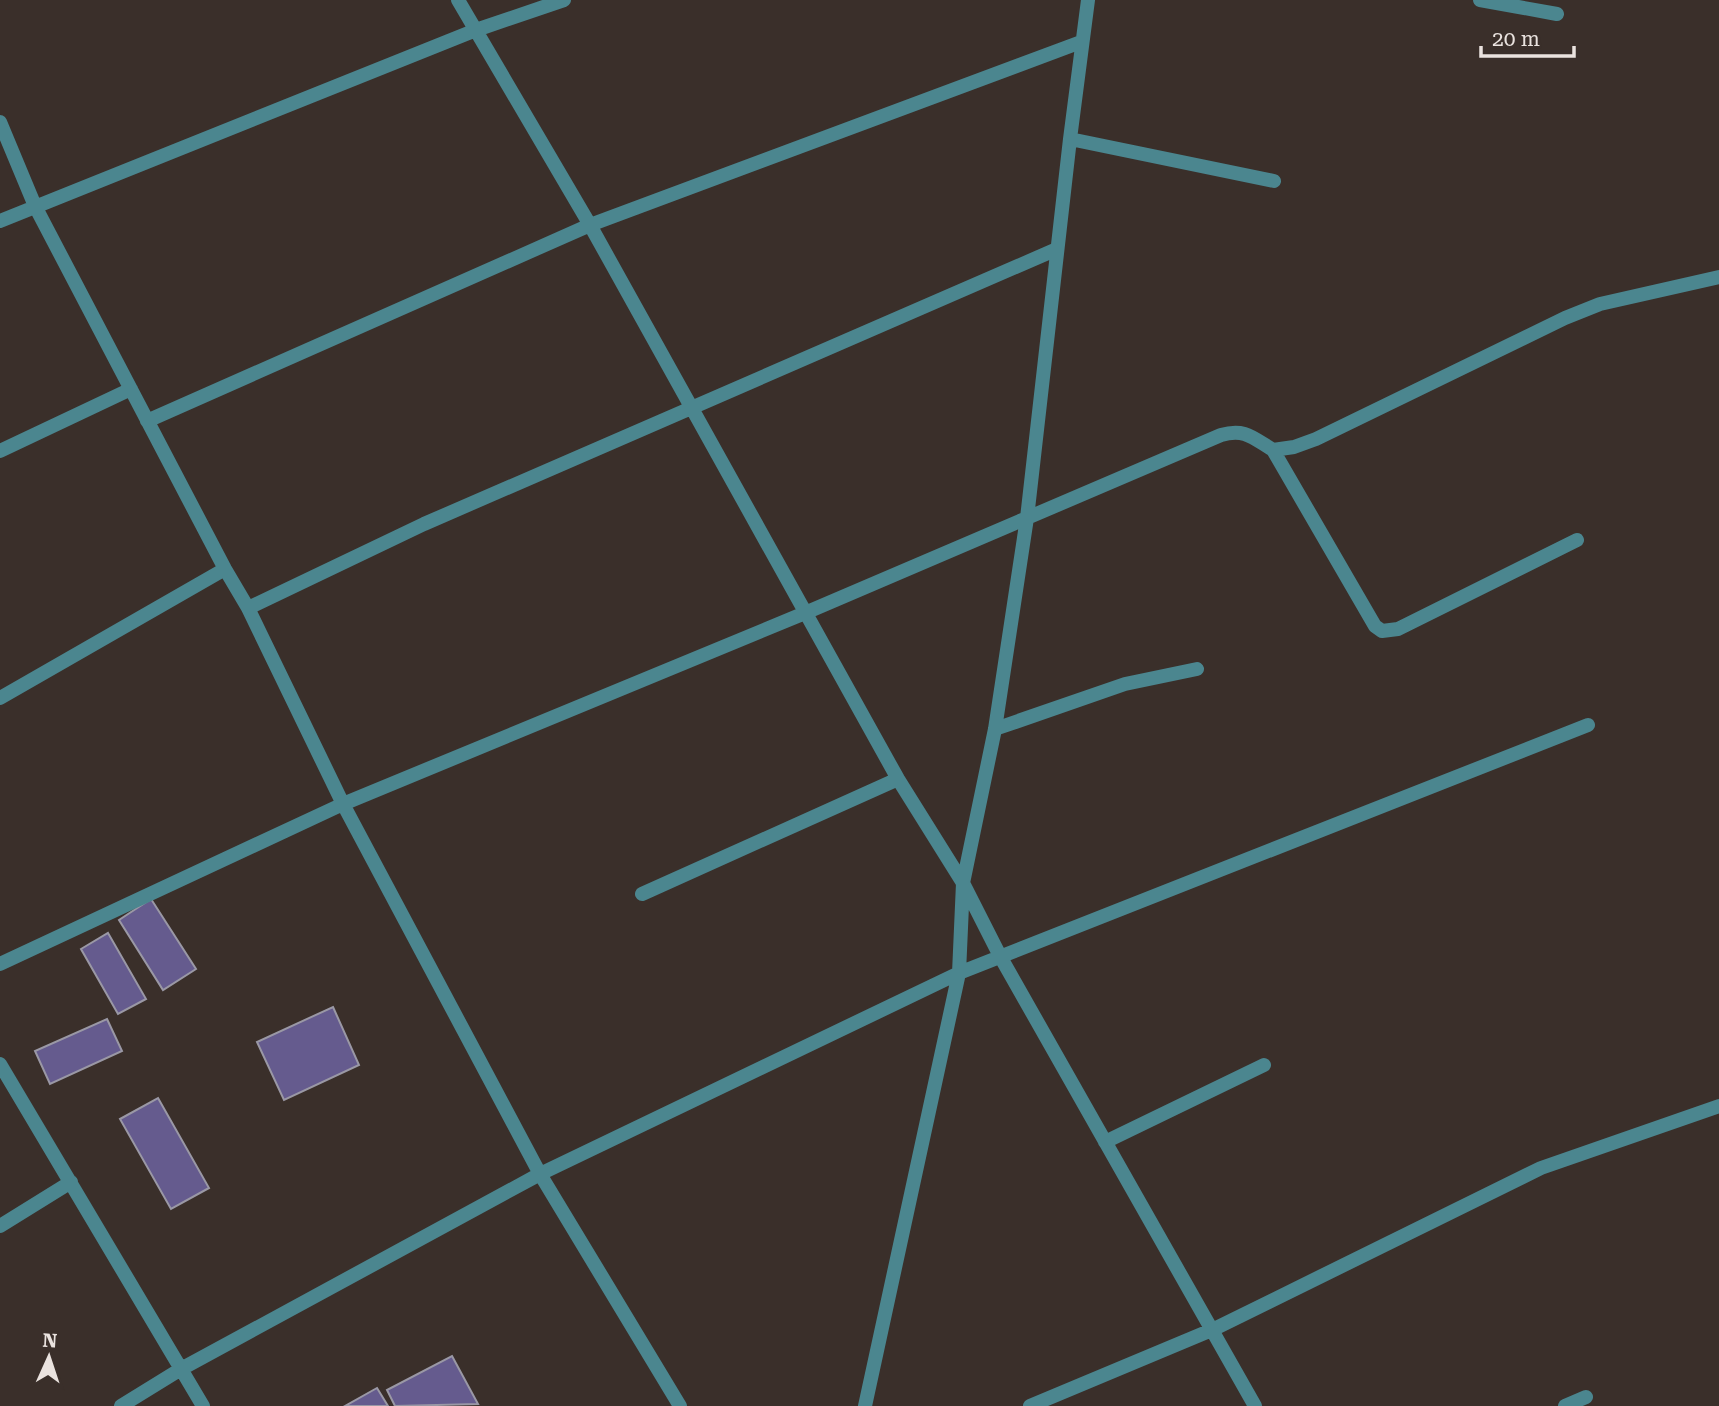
<svg xmlns="http://www.w3.org/2000/svg" width="1719" height="1406" viewBox="0 0 1719 1406" font-family="'Roboto Serif',serif">
<rect width="100%" height="100%" fill="#3a2f2a"/>
<path fill="#655b8e" stroke="#9a98a5" stroke-width="2" d="M151,899L196,969L163,990L119,920Z
M108,933L146,999L118,1014L81,949Z
M333,1007L359,1065L284,1100L257,1042Z
M107,1019L122,1051L50,1084L35,1051Z
M158,1098L209,1188L171,1209L120,1119Z
M452,1356L478,1404L395,1406L387,1390Z
M377,1388L388,1406H345Z"/>
<g fill="none" stroke-linecap="round" stroke-linejoin="round">
<path stroke="#4b868f" stroke-width="14" d="M458,0L590,225L898,779L963,883L1000,956L1255,1406
M1480,0L1557,14
M0,122L35,206L225,569L248,608L343,804L540,1174L680,1406
M1070,139L1274,181
M0,221L476,30L564,0
M147,421L590,225L1081,42
M1273,450L1375,626L1382,631L1398,629L1577,540
M0,451L131,389
M248,608L424,524L1057,249
M0,698L225,569
M995,729L1125,684L1197,669
M642,894L898,779
M0,964L343,804L805,613L1221,435C1245,428 1253,438 1273,450L1294,447L1316,439L1565,318L1600,304L1719,277
M0,1064L203,1406
M1105,1142L1264,1065
M0,1226L71,1182
M121,1406L181,1369L540,1174L959,973L1588,725
M865,1406L959,973L963,883L995,729L1027,518L1070,139L1088,0
M1030,1406L1214,1329L1541,1168L1719,1106
M1565,1406L1586,1397"/>
</g>
<g transform="translate(49 1357) rotate(3)" stroke="#3a2f2a" stroke-width="5" paint-order="stroke">
<path d="M0-5L12 26L0 18L-12 26Z" fill="#eae3df"/>
<text y="-10" font-size="19" font-weight="bold" text-anchor="middle" fill="#eae3df">N</text>
</g>
<path d="M1481 46v10h93v-10" fill="none" stroke="#eae3df" stroke-width="3.5"/>
<text x="1492" y="46" font-size="21" fill="#eae3df" stroke="#3a2f2a" stroke-width="5" paint-order="stroke">20 m</text>
</svg>
